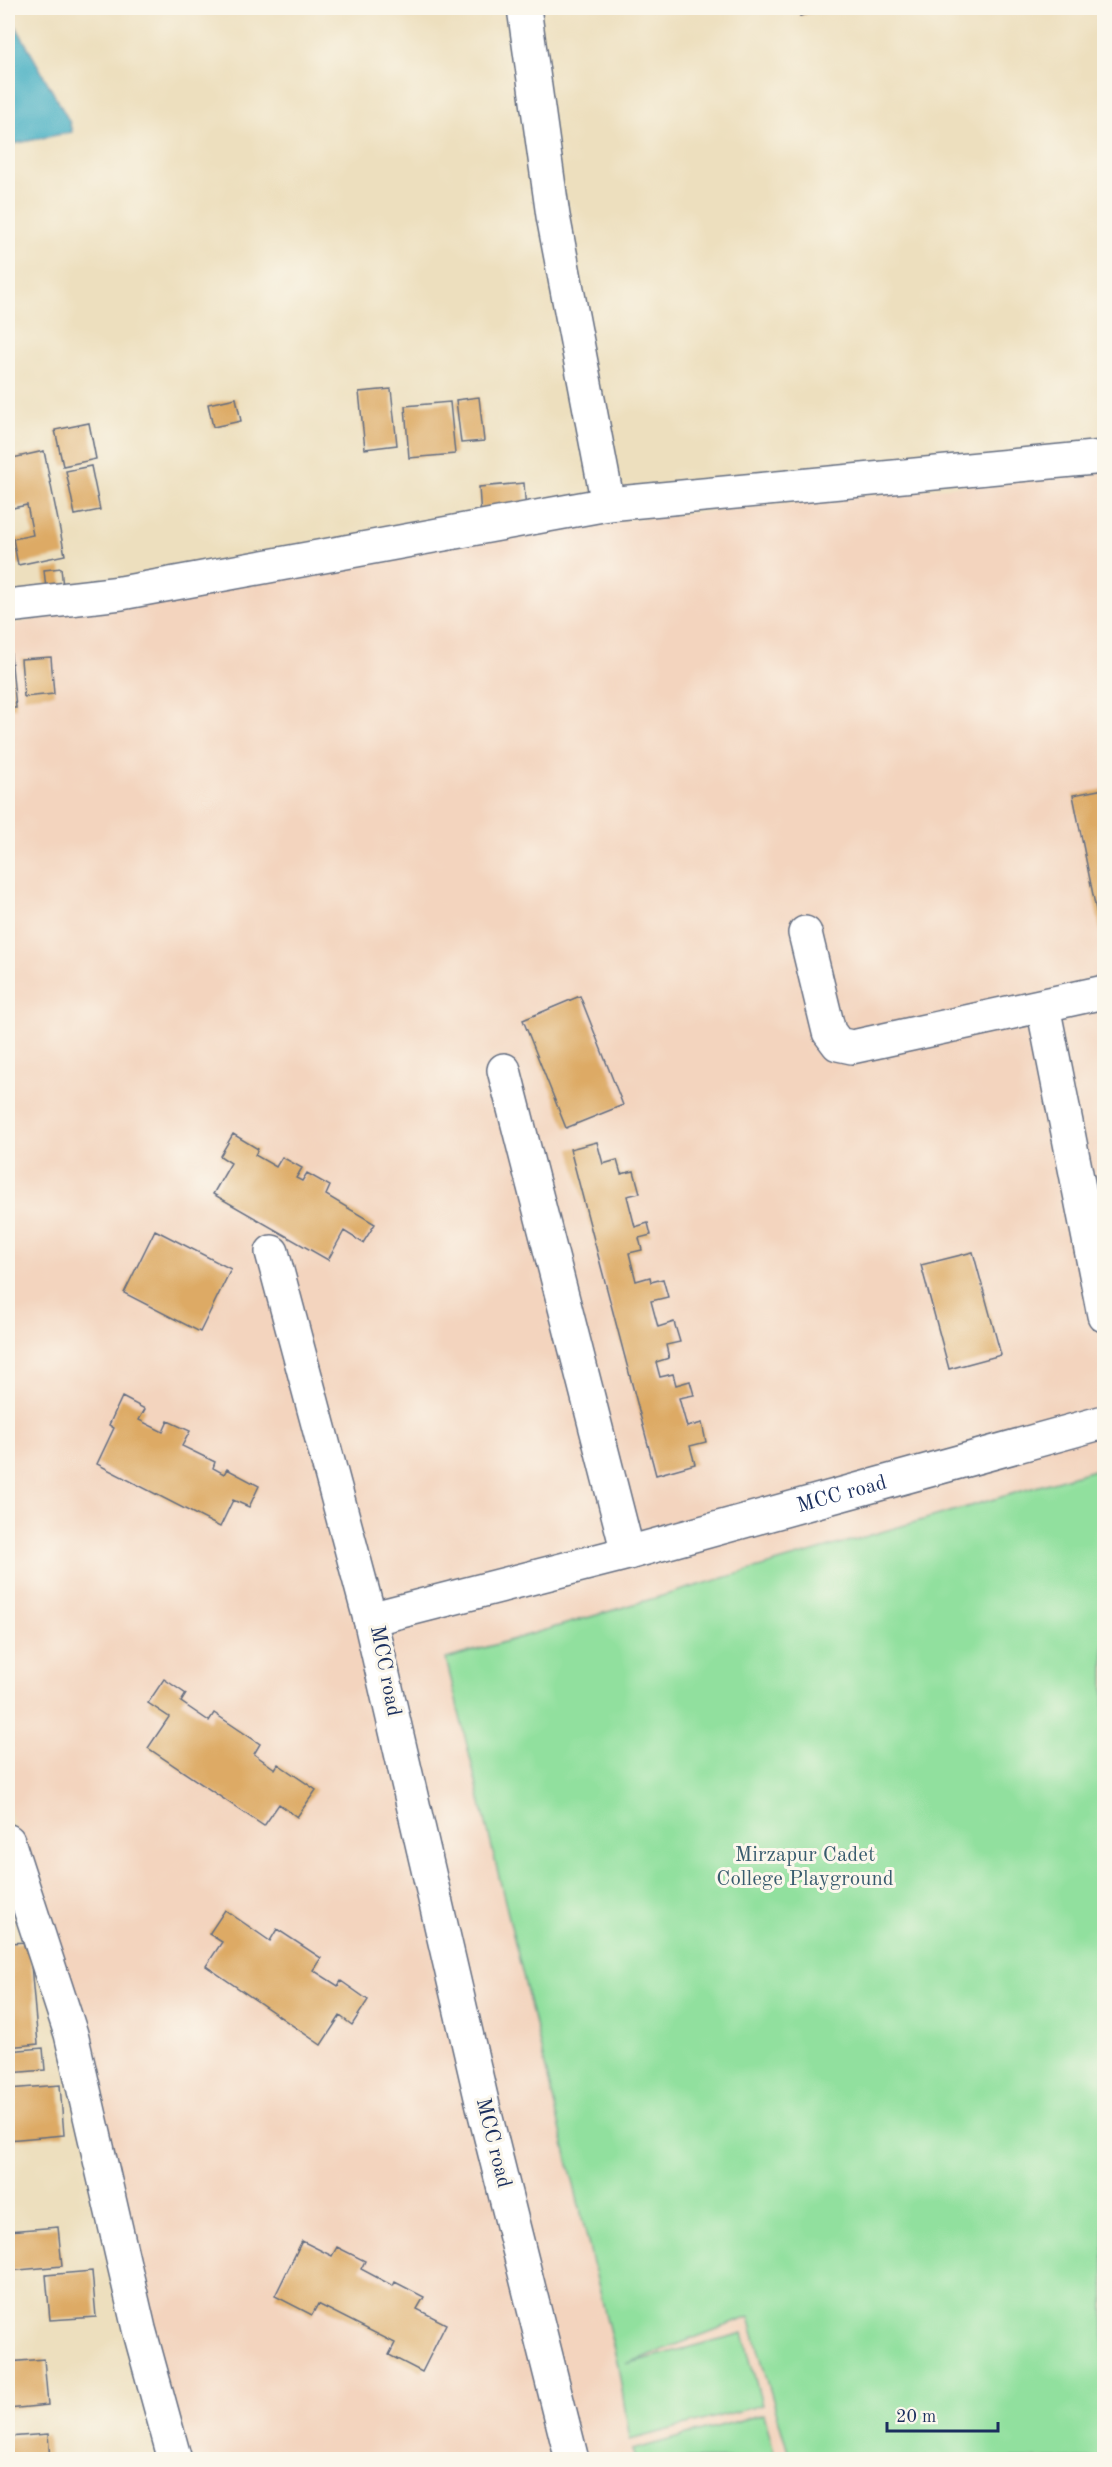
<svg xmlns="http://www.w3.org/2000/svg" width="1112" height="2467" viewBox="0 0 1112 2467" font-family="'Old Standard TT',serif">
<rect width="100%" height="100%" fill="#fbf7ec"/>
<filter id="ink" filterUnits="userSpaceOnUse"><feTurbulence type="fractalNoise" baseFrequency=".0167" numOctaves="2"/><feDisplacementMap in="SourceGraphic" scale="12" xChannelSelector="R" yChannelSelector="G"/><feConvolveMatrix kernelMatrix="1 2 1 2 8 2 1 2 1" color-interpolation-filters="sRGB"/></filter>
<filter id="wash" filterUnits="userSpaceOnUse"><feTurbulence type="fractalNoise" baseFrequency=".008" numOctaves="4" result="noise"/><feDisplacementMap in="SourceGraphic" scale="24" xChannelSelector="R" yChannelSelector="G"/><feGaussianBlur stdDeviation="1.35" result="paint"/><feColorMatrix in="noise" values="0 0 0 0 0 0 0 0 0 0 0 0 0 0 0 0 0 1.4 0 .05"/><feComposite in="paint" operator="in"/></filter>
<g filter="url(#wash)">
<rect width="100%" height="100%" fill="#eddfbe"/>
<path fill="#f3d4be" d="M1104,471V2459H184L80,2031L8,1805V625L144,596L530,530Z"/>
<path fill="#91e09e" stroke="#56887e" stroke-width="1.5" d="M1104,1467V2459H790L749,2317L626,2364L743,2333L762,2405L630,2440L618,2366L446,1659Z
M764,2414L776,2459H635L632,2450Z"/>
<path fill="#45afc3" stroke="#306f90" stroke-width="1.5" d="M8,17L13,21L69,121L72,132L8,145Z"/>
<g id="blocks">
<path fill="#ddaa65" d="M797,8H828L800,16Z
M391,389L397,445L365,449L359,392Z
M479,397L484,441L461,443L456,400Z
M236,398L241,421L213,427L208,404Z
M450,402L455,454L409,458L405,406Z
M89,423L96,459L63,466L55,430Z
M44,451L65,555L18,565L13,539L33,535L27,505L8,509V459Z
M91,466L100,510L75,515L66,471Z
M524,483L526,514L481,517L479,487Z
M61,568L63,587L46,589L44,570Z
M8,624L16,708H8Z
M51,657L54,694L24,697L21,659Z
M1104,789V945H1103L1073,795Z
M580,996L623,1105L566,1128L523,1020Z
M233,1134L258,1149L255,1155L276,1167L282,1157L302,1168L296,1178L302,1181L307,1173L330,1186L326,1195L375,1224L363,1243L344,1231L328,1260L213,1194L231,1163L220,1156Z
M597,1142L603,1164L617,1160L621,1174L634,1171L640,1193L627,1196L635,1227L648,1223L651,1235L639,1238L642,1250L629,1253L636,1281L650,1277L651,1282L663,1279L668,1297L651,1301L658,1327L674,1322L680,1342L666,1345L669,1358L656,1362L660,1377L673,1374L676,1385L690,1381L694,1395L679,1398L687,1427L702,1423L706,1442L690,1446L695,1464L656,1475L570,1149Z
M155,1230L231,1269L200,1332L124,1293Z
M973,1252L1001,1355L949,1369L921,1265Z
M122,1397L145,1409L139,1420L163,1432L168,1421L190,1431L182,1446L215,1462L213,1468L224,1474L227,1469L259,1486L249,1507L233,1500L220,1527L97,1464L114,1428L109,1425Z
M164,1679L186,1694L181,1702L209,1721L214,1713L260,1744L254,1754L275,1769L278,1764L316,1790L297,1817L279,1804L264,1826L148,1748L169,1717L148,1703Z
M225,1910L270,1941L277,1929L321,1958L313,1970L338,1986L341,1981L368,2000L352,2025L340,2016L321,2045L206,1966L222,1942L209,1934Z
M29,1942L38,2044L8,2047V1943Z
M43,2048L45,2070L10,2073L8,2051Z
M60,2085L64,2135L8,2140V2089Z
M58,2227L62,2266L8,2271V2231Z
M302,2241L332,2256L337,2247L365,2261L361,2269L393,2286L395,2282L424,2297L417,2309L446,2324L422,2372L389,2355L395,2343L318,2304L312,2315L275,2296Z
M92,2271L96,2317L50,2320L46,2275Z
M44,2359L48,2405L8,2409V2362Z
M48,2434L50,2460H8V2437Z"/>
</g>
</g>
<g filter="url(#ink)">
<use href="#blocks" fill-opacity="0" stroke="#646d80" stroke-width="1.5"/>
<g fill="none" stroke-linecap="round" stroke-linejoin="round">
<g stroke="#646d80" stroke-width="36">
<g id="minor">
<path d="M524,8L553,216L608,504"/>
<path d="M8,606L121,593L608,504L1104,457"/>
<path d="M805,933L829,1032L838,1044L852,1047L1104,992"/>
<path d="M1043,1006L1104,1315"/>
<path d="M504,1070L628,1553"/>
<path d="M272,1252L370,1619"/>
<path d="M8,1841L71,2034L139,2329L175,2460"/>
<path id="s1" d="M572,2460L483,2106L370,1619L628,1553L1104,1422"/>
</g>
</g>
<use href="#minor" stroke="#fff" stroke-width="33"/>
</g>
</g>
<g text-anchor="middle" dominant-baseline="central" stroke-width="6" stroke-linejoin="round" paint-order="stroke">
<g font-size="21" fill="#1b2f5e" stroke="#fbf7ec">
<text stroke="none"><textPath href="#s1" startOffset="1353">MCC road</textPath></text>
<text transform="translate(385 1671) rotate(79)">MCC road</text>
<text transform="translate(493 2143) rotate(76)">MCC road</text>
</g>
<g font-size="21" fill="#385b6e" stroke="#fbf7ec">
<text x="805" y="1855">Mirzapur Cadet<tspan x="805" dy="24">College Playground</tspan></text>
</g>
</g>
<rect width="1112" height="2467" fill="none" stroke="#fbf7ec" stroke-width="30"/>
<path d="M887 2422v9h111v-9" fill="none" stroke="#1b2f5e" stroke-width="3"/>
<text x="896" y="2422" font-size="18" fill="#1b2f5e" stroke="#fbf7ec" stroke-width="4.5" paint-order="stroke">20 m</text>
</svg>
